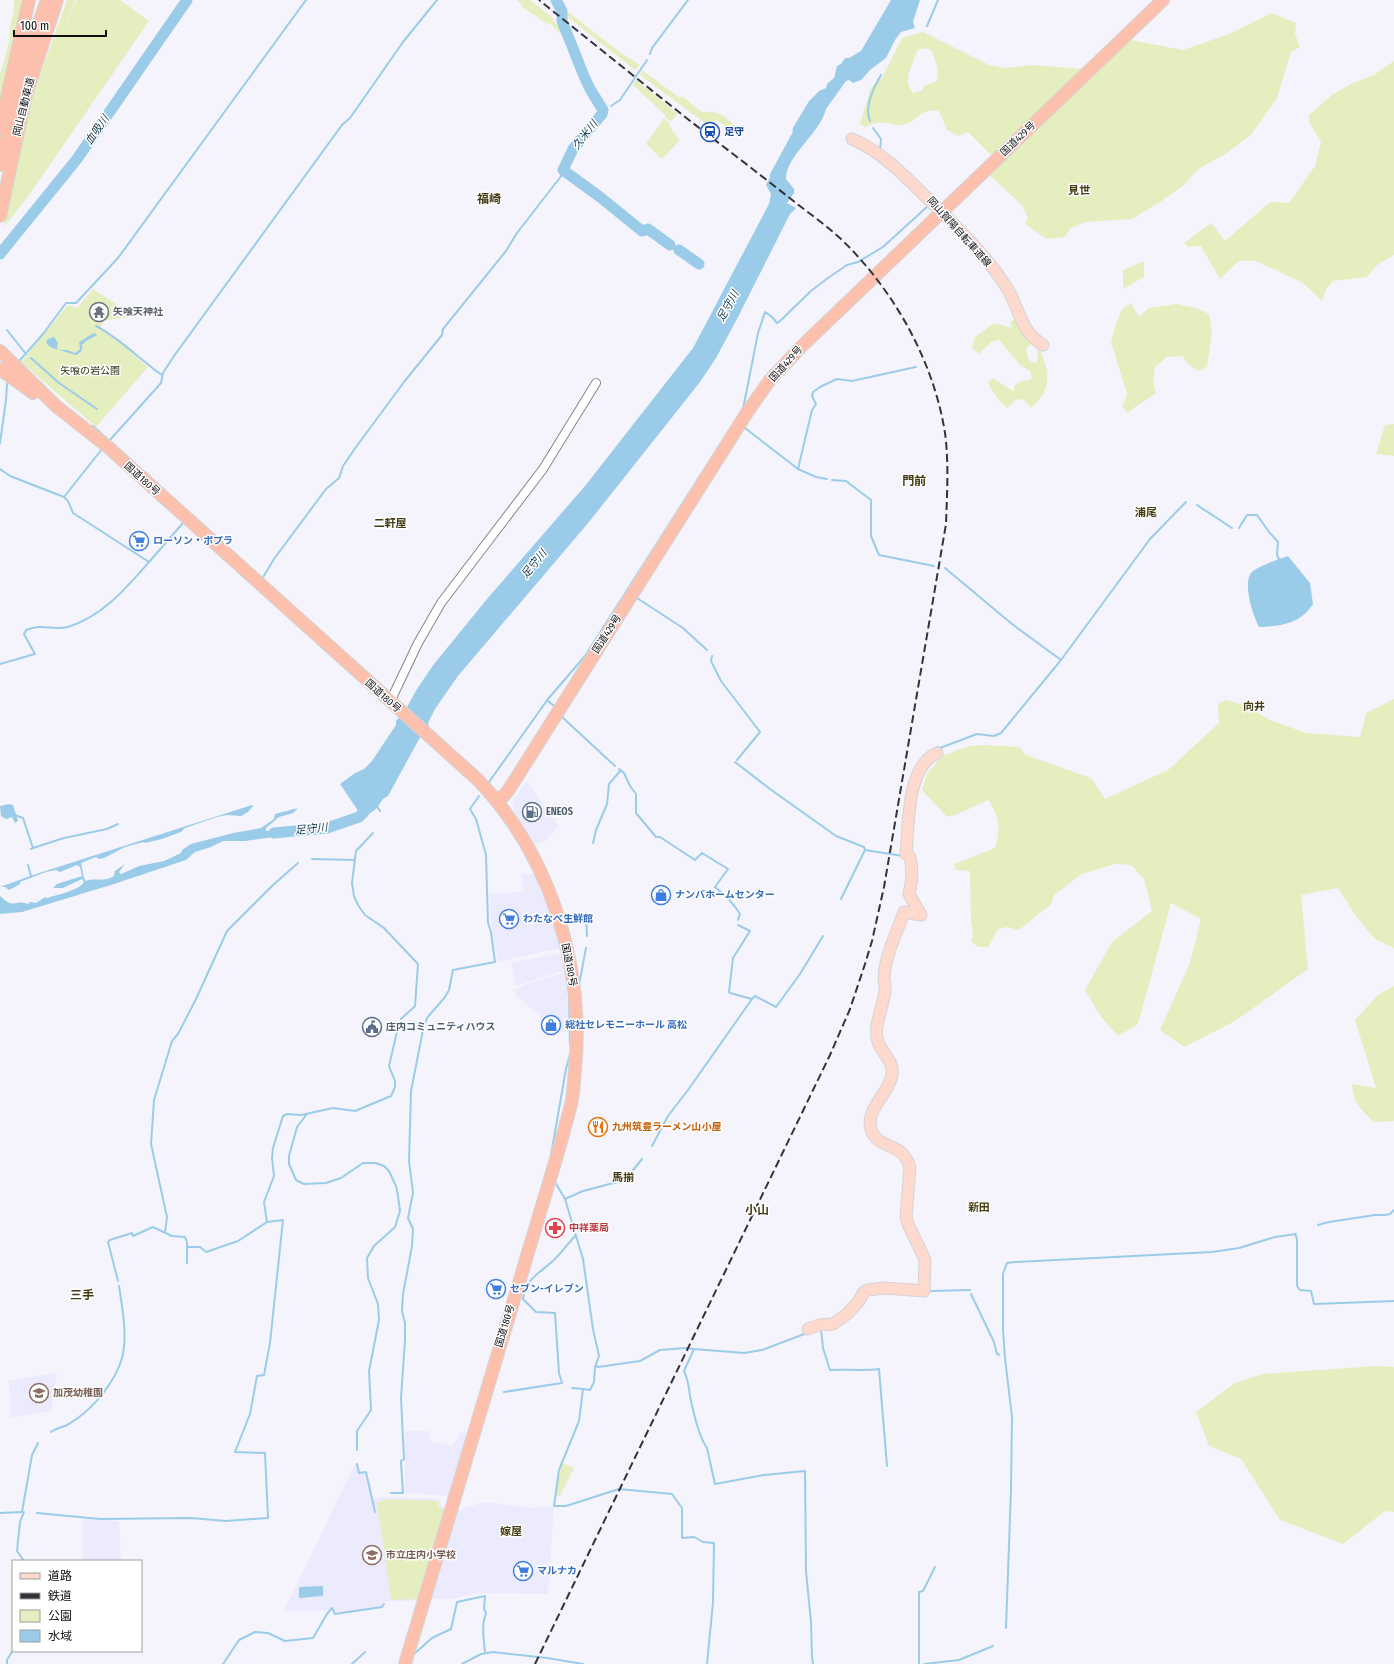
<svg xmlns="http://www.w3.org/2000/svg" width="1394" height="1664" viewBox="0 0 1394 1664" font-family="'Fira Sans Condensed','Noto Sans JP',sans-serif">
<rect width="100%" height="100%" fill="#f5f4fd"/>
<path fill="#eceafd" d="M527,781L559,826L544,841L536,844H534L516,816L513,809L514,807L511,803Z
M521,874H534L555,926L561,945L559,948L498,962L491,923L490,894L524,892Z
M560,953L562,955L565,970L516,986L511,963Z
M566,972L569,1031L544,1034L539,1015L517,996L514,990L531,983Z
M57,1372L51,1411L10,1418L11,1397L8,1381Z
M405,1431H429V1441L447,1444L452,1448L461,1432L469,1435L452,1496L405,1493Z
M356,1462L359,1474L367,1472L373,1498L386,1497L441,1499L439,1505L446,1509L418,1600L384,1602L382,1606L338,1613L332,1610L284,1611Z
M484,1502L533,1508L552,1506L554,1507L548,1594L480,1593L451,1599H429L447,1550L456,1511Z
M83,1519L119,1521L121,1561H83Z"/>
<path fill="#e4eebe" fill-rule="evenodd" d="M14,0H25L0,107V75L10,39C8,26 15,13 14,0Z
M67,0H76L60,38L77,0H120L149,21L27,198L4,227L22,134L31,100Z
M517,0H530L554,19L553,21L560,27L566,39L549,23L547,24L521,6L522,4Z
M563,8L621,53L640,65L635,70L565,15Z
M1272,13L1296,23L1295,34L1300,47L1291,52L1277,98L1251,135L1228,152L1197,170L1184,185L1160,202L1132,219L1085,222L1071,228L1064,237L1047,239L1025,224L1028,218L1022,205L989,175L1131,40L1183,50L1229,34Z
M923,32L989,65L1005,68L1033,65L1084,69L992,156L968,132L959,136L947,130L939,111C918,108 918,123 902,125C894,126 885,121 877,123C873,123 869,126 865,127L860,124L871,87L882,78L899,44L904,37ZM922,48L931,50C936,61 939,69 937,81L923,87V90L914,93C901,83 913,64 917,51Z
M1394,61V255L1377,265L1367,277L1333,281L1326,289L1322,301L1303,283L1256,261H1239L1220,279L1201,246L1188,247L1184,243L1211,223L1225,241L1270,202L1289,203L1315,166L1321,142L1309,122V115L1332,95L1353,83L1374,75Z
M642,70L677,96L680,98L682,96C688,100 695,108 701,111C706,114 709,111 713,112C724,114 734,124 740,132L738,136L716,120L709,126L640,75Z
M636,80L678,114L670,122L664,114L633,85Z
M664,118C672,125 672,134 680,140L662,159L646,144Z
M1144,261V277L1123,289V270Z
M93,289L125,310L129,316C119,321 112,317 103,322L100,329L131,351L135,356L148,367L96,427L21,362L68,305L77,308Z
M1131,303L1139,317L1149,308L1176,304L1196,308L1209,314L1212,334L1207,366L1198,371L1188,364L1183,356L1167,357L1155,367L1153,380L1156,393C1147,400 1136,405 1128,413L1122,406L1127,394L1111,342L1115,327L1122,309Z
M1015,318L1033,342L1026,349C1027,356 1028,361 1034,363L1037,362L1038,355L1037,350L1040,349C1049,373 1053,388 1031,408L1024,400L1017,399L1007,408C998,400 992,392 988,382L993,378L1014,392V386L1021,381L1029,380L1032,377L1030,371L1020,365L999,340L991,342L979,354L972,348L974,338L994,323L1012,328L1010,323Z
M1394,424V456L1376,454L1385,425Z
M1394,699V948L1375,939L1355,915L1338,888L1301,895L1308,969L1235,1021L1184,1047L1160,1030L1190,963L1201,919L1171,903L1138,1024L1118,1036L1101,1017L1085,990L1112,942L1152,911L1144,879L1131,865L1115,864L1082,874L1054,895L1051,904L1019,930L1007,927L998,929L988,947H979L971,942L973,932L971,920L970,871L956,870L954,864L995,848C1001,828 1000,818 988,800L958,814L947,817L922,790L927,774L942,756L969,746L986,745L1019,747L1026,755L1091,778L1105,799L1168,770L1219,723L1218,704L1226,700L1244,705L1270,720L1306,733L1360,737L1366,713Z
M1394,986V1121L1374,1122C1360,1108 1354,1105 1352,1084L1376,1088L1355,1020L1378,995Z
M1376,1366L1394,1367V1512L1385,1511L1343,1544L1280,1520L1241,1459L1209,1446L1196,1412L1235,1383L1263,1374Z
M562,1463L574,1468L560,1496L555,1497Z
M390,1499L439,1501L438,1506L444,1510L417,1599L391,1600L377,1502Z"/>
<path fill="#9acce9" d="M891,0H920L913,22L915,28L901,32L895,40L886,58L870,70L861,80L853,83L849,80L846,81L826,109C820,134 786,155 786,179L794,189V193L787,203L796,208L790,214L737,319L716,358L700,382L589,522L458,676L435,709L428,723L429,725L418,741L388,796L383,799L376,809L363,818L340,784L355,773L364,769L372,761L396,725V721L407,707L417,689L434,664L487,599L585,486L693,348L769,204L771,194L766,185L770,177V174L801,117L804,114L807,117H809C816,107 813,92 826,88L827,84L834,78L837,66L841,64L845,58H849L861,51Z
M94,333L97,335L86,341L82,345C83,350 81,353 76,355L52,348L48,345L46,342L48,339L54,337L58,343L57,348L58,350H67L75,353L80,349L79,342Z
M1288,556L1310,583L1313,604C1300,624 1282,626 1259,627C1253,616 1241,580 1253,571C1263,564 1277,560 1288,556Z
M9,804L13,805L18,821L15,823L12,817L6,819L1,816L0,806Z
M252,805L253,806L248,812L241,816L227,815L217,817L185,828L181,832L162,839L145,843L144,842L125,847L104,858L99,859L96,857L81,863L84,878L86,881C96,877 102,883 114,876L115,871L125,864L119,872L121,874L139,866L164,861L181,853L182,850L191,844L233,833L261,828L274,819L275,814L298,808L293,813L279,817L266,828V831L285,829L288,831V835L245,841H223L211,847L195,852L186,860L114,884L22,912L0,914V896C15,910 13,899 28,904L30,902L36,903L45,897L47,898C57,895 80,890 84,882L82,879L63,888H53L57,884L82,876L80,867L77,865L60,872L56,870L46,872L20,882V884L9,890L5,887H0L33,875Z
M323,1586V1596L299,1598V1587Z"/>
<g fill="none" stroke-linecap="round" stroke-linejoin="round">
<path stroke="#9acce9" stroke-width="2" d="M927,26L938,0
M650,54L652,48L688,0
M611,106L620,100L647,60
M603,110L604,109
M870,121C864,108 874,87 881,75
M873,128L881,139L880,150
M96,326C121,339 139,359 162,375
M7,330L26,354
M31,358L59,383L97,409
M20,360L43,334L66,303H76L118,258L306,0
M743,409L758,333L765,312L772,317L777,323L780,321L811,291L828,278L847,265L858,262L883,247L929,205
M93,426L113,444
M745,428L798,469L816,477L827,479
M109,441L161,383L163,373L174,356L342,125L350,118L403,42L437,0
M0,443L6,400L7,384
M0,469L10,476L64,497L102,449
M798,469L812,410L816,404L812,396L813,392L820,387L837,379L852,381L916,367
M832,480L846,481L871,500V536L879,555L934,566
M64,497L68,501L73,513L149,562L183,523
M1197,505L1232,528
M1239,528L1247,515H1257L1269,532L1278,542L1277,555L1280,561
M945,568L1012,624L1061,660
M262,579L274,559L326,489L339,478L343,466L356,447L404,382L442,335L443,329L506,251L517,233L562,175L563,170
M637,598L683,628L707,650
M712,656L711,661L721,681L760,732L737,760
M0,664L35,654L24,634L26,630C43,623 52,631 68,627C103,616 126,588 149,562
M547,700L554,706
M562,717L615,766
M937,747L940,748L977,734L994,736L1001,733L1061,660L1150,539L1186,502
M735,762L770,789L836,836L864,847L865,850L841,899
M619,769L624,773L630,786L636,794V813L656,837H660L695,860L702,853L728,869L715,887C725,895 733,902 740,914L738,920
M489,782L548,699L585,656L721,443
M377,806L380,811
M15,815L23,818L33,848L31,849
M373,833L356,851L352,883L354,896L358,905L365,915L384,928L418,964L415,1006L401,1019
M593,843L596,830L607,804L609,784L621,770
M33,848L64,838L107,829L118,824
M865,850L903,856
M312,859L355,860
M28,865L31,876L30,877
M586,913L587,936
M738,925L750,931L733,958L729,992L730,993L752,999
M579,985L586,948
M569,995L570,1045
M307,1114L297,1127L289,1156V1164L296,1180L304,1184L326,1183L341,1178L363,1163H376L384,1166L389,1171L396,1186L398,1196L400,1211L395,1227L374,1246L367,1258L368,1278L378,1304L379,1320L369,1371L371,1410L357,1431V1450
M652,1146L668,1116L688,1090L752,999L755,996L776,1007L800,974L823,936
M551,1155L566,1069L570,1054
M555,1182L565,1199L583,1259L593,1329L599,1356L595,1367L594,1382L590,1390L583,1389L579,1421L559,1470L554,1506H566L619,1489L672,1494L682,1508V1538L694,1537L703,1542L714,1543L713,1602L707,1664
M565,1199L583,1191L625,1180L642,1159
M1318,1225L1329,1222L1375,1215H1385L1390,1214L1394,1210
M165,1233L167,1217L151,1144L154,1100L172,1041L178,1034L196,999L227,931L273,885L298,863
M1295,1234L1297,1239V1286L1300,1290L1311,1291L1314,1304L1394,1301
M187,1247H200L206,1252L238,1241L267,1222
M118,1281L108,1242L110,1240L132,1233L133,1236L153,1227L172,1236L185,1237L187,1242V1263
M928,1289L931,1291L970,1290
M971,1294L994,1342L997,1354L999,1355
M821,1329L823,1348L830,1370C847,1369 862,1371 879,1369L887,1466
M694,1349L744,1353L762,1350L807,1333
M596,1366L598,1367L640,1361L660,1350L686,1348L694,1349L684,1371C688,1379 689,1387 690,1396C693,1411 699,1437 707,1448L715,1484L764,1475L805,1471L806,1571L811,1622L812,1657L813,1664
M562,1383L559,1373L555,1313L536,1312L523,1299C524,1280 541,1272 554,1260C561,1253 568,1244 575,1236
M572,1388L583,1389
M504,1392L562,1383
M51,1432C56,1428 59,1428 65,1426C71,1423 78,1418 83,1414C101,1399 122,1372 124,1347C126,1328 122,1306 119,1286
M357,1464L359,1473L366,1472L375,1512
M391,1493H403L401,1461L404,1459L401,1398L405,1340V1323L402,1311L403,1294L412,1246L413,1229L408,1218L413,1193L409,1161L411,1091L423,1030L427,1018L445,997L449,990L453,970L495,962L491,932L488,923L486,855L476,819L470,809L479,796
M22,1512L32,1455L38,1443
M0,1513L22,1512
M37,1513L100,1519L191,1518L226,1521L268,1518L265,1453L235,1452L250,1414L257,1376L264,1375L270,1343L283,1220L267,1222L264,1202L274,1176L272,1158L273,1148L283,1116L287,1114L301,1115L333,1108L355,1111L391,1096L395,1087V1081L389,1066L399,1023
M24,1561L17,1551L20,1522L24,1512
M1006,1628L1011,1490L1012,1417L1005,1358L1003,1330V1274L1007,1263L1015,1262L1212,1252L1239,1248L1275,1237L1296,1234
M413,1655L432,1638L451,1629L457,1602L485,1596L484,1608L486,1614C481,1624 484,1641 485,1652
M7,1664V1660L13,1650
M223,1664L239,1640L255,1632L268,1633L285,1641L313,1638L327,1614L332,1608L335,1614L382,1607L384,1604
M352,1664L365,1652
M462,1664L481,1654L493,1652L547,1658L583,1664
M919,1664V1592L923,1591L935,1567
M924,1664L959,1660L993,1646"/>
<path stroke="#9acce9" stroke-width="11" d="M556,0L562,11V21L584,76L590,89L603,110L602,114L573,149L563,170L600,197L642,231L648,229L670,245
M798,130L813,105L823,95
M679,250L699,264
M0,254L77,159L187,0
M274,833L327,828L359,817L364,812L366,802"/>
<g stroke="#86858f" stroke-width="10">
<path id="minor" d="M390,702L418,643L441,603L543,469L596,383"/>
</g>
<g stroke="#d4d4d5" stroke-width="13">
<path id="major" d="M852,139C883,152 909,180 932,203C958,228 985,254 1005,285C1020,306 1018,330 1043,345
M921,915L909,894C912,880 913,871 910,857L906,854C909,825 906,767 937,753
M808,1329L819,1325L833,1324L847,1314L859,1301L863,1293L867,1290L885,1288L924,1291L925,1260L908,1224L906,1216L910,1168C903,1140 877,1151 871,1129C865,1109 890,1093 892,1074C894,1059 879,1052 877,1038C874,1023 884,1006 885,990C886,986 884,982 884,978C885,955 897,933 904,912L921,915"/>
</g>
<g stroke="#d4d4d5" stroke-width="14">
<path id="highway" d="M0,128L29,0
M0,165L27,56L47,0
M0,216L26,95L57,0
M0,351L56,406L108,447L477,779C550,854 585,966 575,1069C574,1079 574,1089 572,1099C569,1116 563,1132 559,1149L405,1664
M0,369L33,393
M498,802L508,791L748,411L770,380L802,346L1163,0"/>
</g>
<use href="#minor" stroke="#fff" stroke-width="8"/>
<use href="#major" stroke="#fdd9ce" stroke-width="11"/>
<use href="#highway" stroke="#fcc0ad" stroke-width="12"/>
<path stroke="#343338" stroke-width="2" stroke-dasharray="8 4" stroke-linecap="butt" d="M535,1664L830,1055L850,1009L865,964L872,941L884,887L946,524C947,494 949,463 945,433C934,364 898,298 850,248C834,231 814,217 796,203C768,181 740,159 712,138C654,93 597,46 539,0"/>
</g>
<defs>
<g id="station-ring" transform="scale(1)"><circle r="9.5" fill="#fff" stroke="#1a4fb4" stroke-width="1.5"/><path d="M-3-6H3Q5-6 5-4V2Q5 4 3 4L4.5 6H3L1.5 4h-3L-3 6H-4.5L-3 4Q-5 4-5 2V-4Q-5-6-3-6ZM-3.5-4v3h7v-3ZM-3.5 1v1.5H-2V1ZM2 1v1.5H3.5V1Z" fill="#1a4fb4"/></g>
<g id="temple-ring" transform="scale(1)"><circle r="9.5" fill="#fff" stroke="#6b7280" stroke-width="1.5"/><path d="M0-6L5-2H3V0L6.5 2.5H4V6H1.5V3h-3V6H-4V2.5H-6.5L-3 0V-2H-5Z" fill="#6b7280"/></g>
<g id="supermarket-ring" transform="scale(1)"><circle r="9.5" fill="#fff" stroke="#3f7fe0" stroke-width="1.5"/><path d="M-6-5.5h2.5l.6 2H6L4.5 2H-2.5L-4.4-4H-6ZM-1.5 3.2a1.3 1.3 0 1 0 .1 0ZM3 3.2a1.3 1.3 0 1 0 .1 0Z" fill="#3f7fe0"/></g>
<g id="fuel-ring" transform="scale(1)"><circle r="9.5" fill="#fff" stroke="#5c6f8a" stroke-width="1.5"/><path d="M-5.5-6h7V0h2V4h1.3V-2.5L3-4.5l.8-.8L6-3V5H2.5V1h-1V6h-7ZM-4.2-4.7v3.2H.2V-4.7Z" fill="#5c6f8a"/></g>
<g id="shop-ring" transform="scale(1)"><circle r="9.5" fill="#fff" stroke="#3f7fe0" stroke-width="1.5"/><path d="M-5-2.5h2.3a2.7 3.5 0 0 1 5.4 0H5L5.5 6h-11ZM-1.5-2.5h3a1.5 2.3 0 0 0-3 0Z" fill="#3f7fe0"/></g>
<g id="civic-ring" transform="scale(1)"><circle r="9.5" fill="#fff" stroke="#5c6f8a" stroke-width="1.5"/><path d="M-.6-6.5H3V-4.5H.6V-3L4-1V1h2V6H-6V1h2V-1L-.6-3ZM-1.2 2.5V6h2.4V2.5Z" fill="#5c6f8a"/></g>
<g id="restaurant-ring" transform="scale(1)"><circle r="9.5" fill="#fff" stroke="#e8710a" stroke-width="1.5"/><path d="M-5-6h1v4h1v-4h1v4h1v-4h1v5L-1.5 .5V6h-2V.5L-5-1ZM5-6V6H3V1.5H1.5Q1.5-4 5-6Z" fill="#e8710a"/></g>
<g id="pharmacy-ring" transform="scale(1)"><circle r="9.5" fill="#fff" stroke="#e0444e" stroke-width="1.5"/><path d="M-2-6h4v4h4v4h-4v4h-4v-4h-4v-4h4Z" fill="#e0444e"/></g>
<g id="school-ring" transform="scale(1)"><circle r="9.5" fill="#fff" stroke="#8d6e63" stroke-width="1.5"/><path d="M0-5L7-2L0 1L-7-2ZM-4 1L0 2.5L4 1V4Q0 6-4 4Z" fill="#8d6e63"/></g>
</defs>
<g fill-rule="evenodd">
<use href="#station-ring" x="710" y="132"/>
<use href="#temple-ring" x="99" y="312"/>
<use href="#supermarket-ring" x="139" y="541"/>
<use href="#fuel-ring" x="532" y="812"/>
<use href="#shop-ring" x="661" y="895"/>
<use href="#supermarket-ring" x="509" y="919"/>
<use href="#shop-ring" x="551" y="1025"/>
<use href="#civic-ring" x="372" y="1027"/>
<use href="#restaurant-ring" x="598" y="1127"/>
<use href="#pharmacy-ring" x="555" y="1228"/>
<use href="#supermarket-ring" x="496" y="1289"/>
<use href="#school-ring" x="39" y="1393"/>
<use href="#school-ring" x="372" y="1555"/>
<use href="#supermarket-ring" x="523" y="1571"/>
</g>
<g text-anchor="middle" dominant-baseline="central" stroke-width="3" stroke-linejoin="round" paint-order="stroke">
<g font-size="10" fill="#100f13" stroke="#fff">
<text transform="translate(24 107) rotate(-76)">岡山自動車道</text>
<text transform="translate(1018 139) rotate(-44)">国道429号</text>
<text transform="translate(959 232) rotate(48)">岡山賀陽自転車道線</text>
<text transform="translate(786 364) rotate(-48)">国道429号</text>
<text transform="translate(142 479) rotate(42)">国道180号</text>
<text transform="translate(607 634) rotate(-57)">国道429号</text>
<text transform="translate(383 696) rotate(42)">国道180号</text>
<text transform="translate(569 965) rotate(79)">国道180号</text>
<text transform="translate(505 1326) rotate(-73)">国道180号</text>
</g>
<g font-size="10" font-weight="bold" fill="#164399" stroke="#fff" text-anchor="start">
<text x="724" y="132">足守</text>
</g>
<g font-size="10" font-weight="bold" fill="#5b616d" stroke="#fff" text-anchor="start">
<text x="113" y="312">矢喰天神社</text>
</g>
<g font-size="10" fill="#2b310b" stroke="#fff">
<text x="90" y="371">矢喰の岩公園</text>
</g>
<g font-size="10" font-weight="bold" fill="#366cbe" stroke="#fff" text-anchor="start">
<text x="153" y="541">ローソン・ポプラ</text>
<text x="675" y="895">ナンバホームセンター</text>
<text x="523" y="919">わたなべ生鮮館</text>
<text x="565" y="1025">総社セレモニーホール 高松</text>
<text x="510" y="1289">セブン-イレブン</text>
<text x="537" y="1571">マルナカ</text>
</g>
<g font-size="10" font-weight="bold" fill="#4e5e75" stroke="#fff" text-anchor="start">
<text x="546" y="812">ENEOS</text>
<text x="386" y="1027">庄内コミュニティハウス</text>
</g>
<g font-size="10" font-weight="bold" fill="#c56008" stroke="#fff" text-anchor="start">
<text x="612" y="1127">九州筑豊ラーメン山小屋</text>
</g>
<g font-size="10" font-weight="bold" fill="#be3a42" stroke="#fff" text-anchor="start">
<text x="569" y="1228">中祥薬局</text>
</g>
<g font-size="10" font-weight="bold" fill="#785e54" stroke="#fff" text-anchor="start">
<text x="53" y="1393">加茂幼稚園</text>
<text x="386" y="1555">市立庄内小学校</text>
</g>
<g font-size="11" font-style="italic" fill="#133c50" stroke="#fff">
<text transform="translate(97 130) rotate(-55)">血吸川</text>
<text transform="translate(585 135) rotate(-52)">久米川</text>
<text transform="translate(728 306) rotate(-61)">足守川</text>
<text transform="translate(534 564) rotate(-51)">足守川</text>
<text transform="translate(311 829) rotate(-6)">足守川</text>
</g>
<g font-size="11" font-weight="bold" fill="#443c12" stroke="#fff">
<text x="1079" y="190">見世</text>
<text x="1146" y="512">浦尾</text>
<text x="390" y="523">二軒屋</text>
<text x="1254" y="706">向井</text>
<text x="623" y="1177">馬揃</text>
<text x="979" y="1207">新田</text>
<text x="511" y="1531">嫁屋</text>
</g>
<g font-size="12" font-weight="bold" fill="#443c12" stroke="#fff">
<text x="489" y="199">福崎</text>
<text x="914" y="481">門前</text>
<text x="757" y="1210">小山</text>
<text x="82" y="1295">三手</text>
</g>
</g>
<rect x="12" y="1560" width="130" height="92" fill="#ffffff" stroke="#9f9fa1"/>
<rect x="20" y="1573" width="20" height="6" fill="#fdd9ce" stroke="#9f9fa1"/>
<text x="48" y="1580" font-size="12" fill="#100f13">道路</text>
<rect x="20" y="1593" width="20" height="6" fill="#343338" stroke="#9f9fa1"/>
<text x="48" y="1600" font-size="12" fill="#100f13">鉄道</text>
<rect x="20" y="1610" width="20" height="12" fill="#e4eebe" stroke="#9f9fa1"/>
<text x="48" y="1620" font-size="12" fill="#100f13">公園</text>
<rect x="20" y="1630" width="20" height="12" fill="#9acce9" stroke="#9f9fa1"/>
<text x="48" y="1640" font-size="12" fill="#100f13">水域</text>
<path d="M14 30v6h92v-6" fill="none" stroke="#100f13" stroke-width="2"/>
<text x="20" y="30" font-size="12" fill="#100f13" stroke="#ffffff" stroke-width="3" paint-order="stroke">100 m</text>
</svg>
